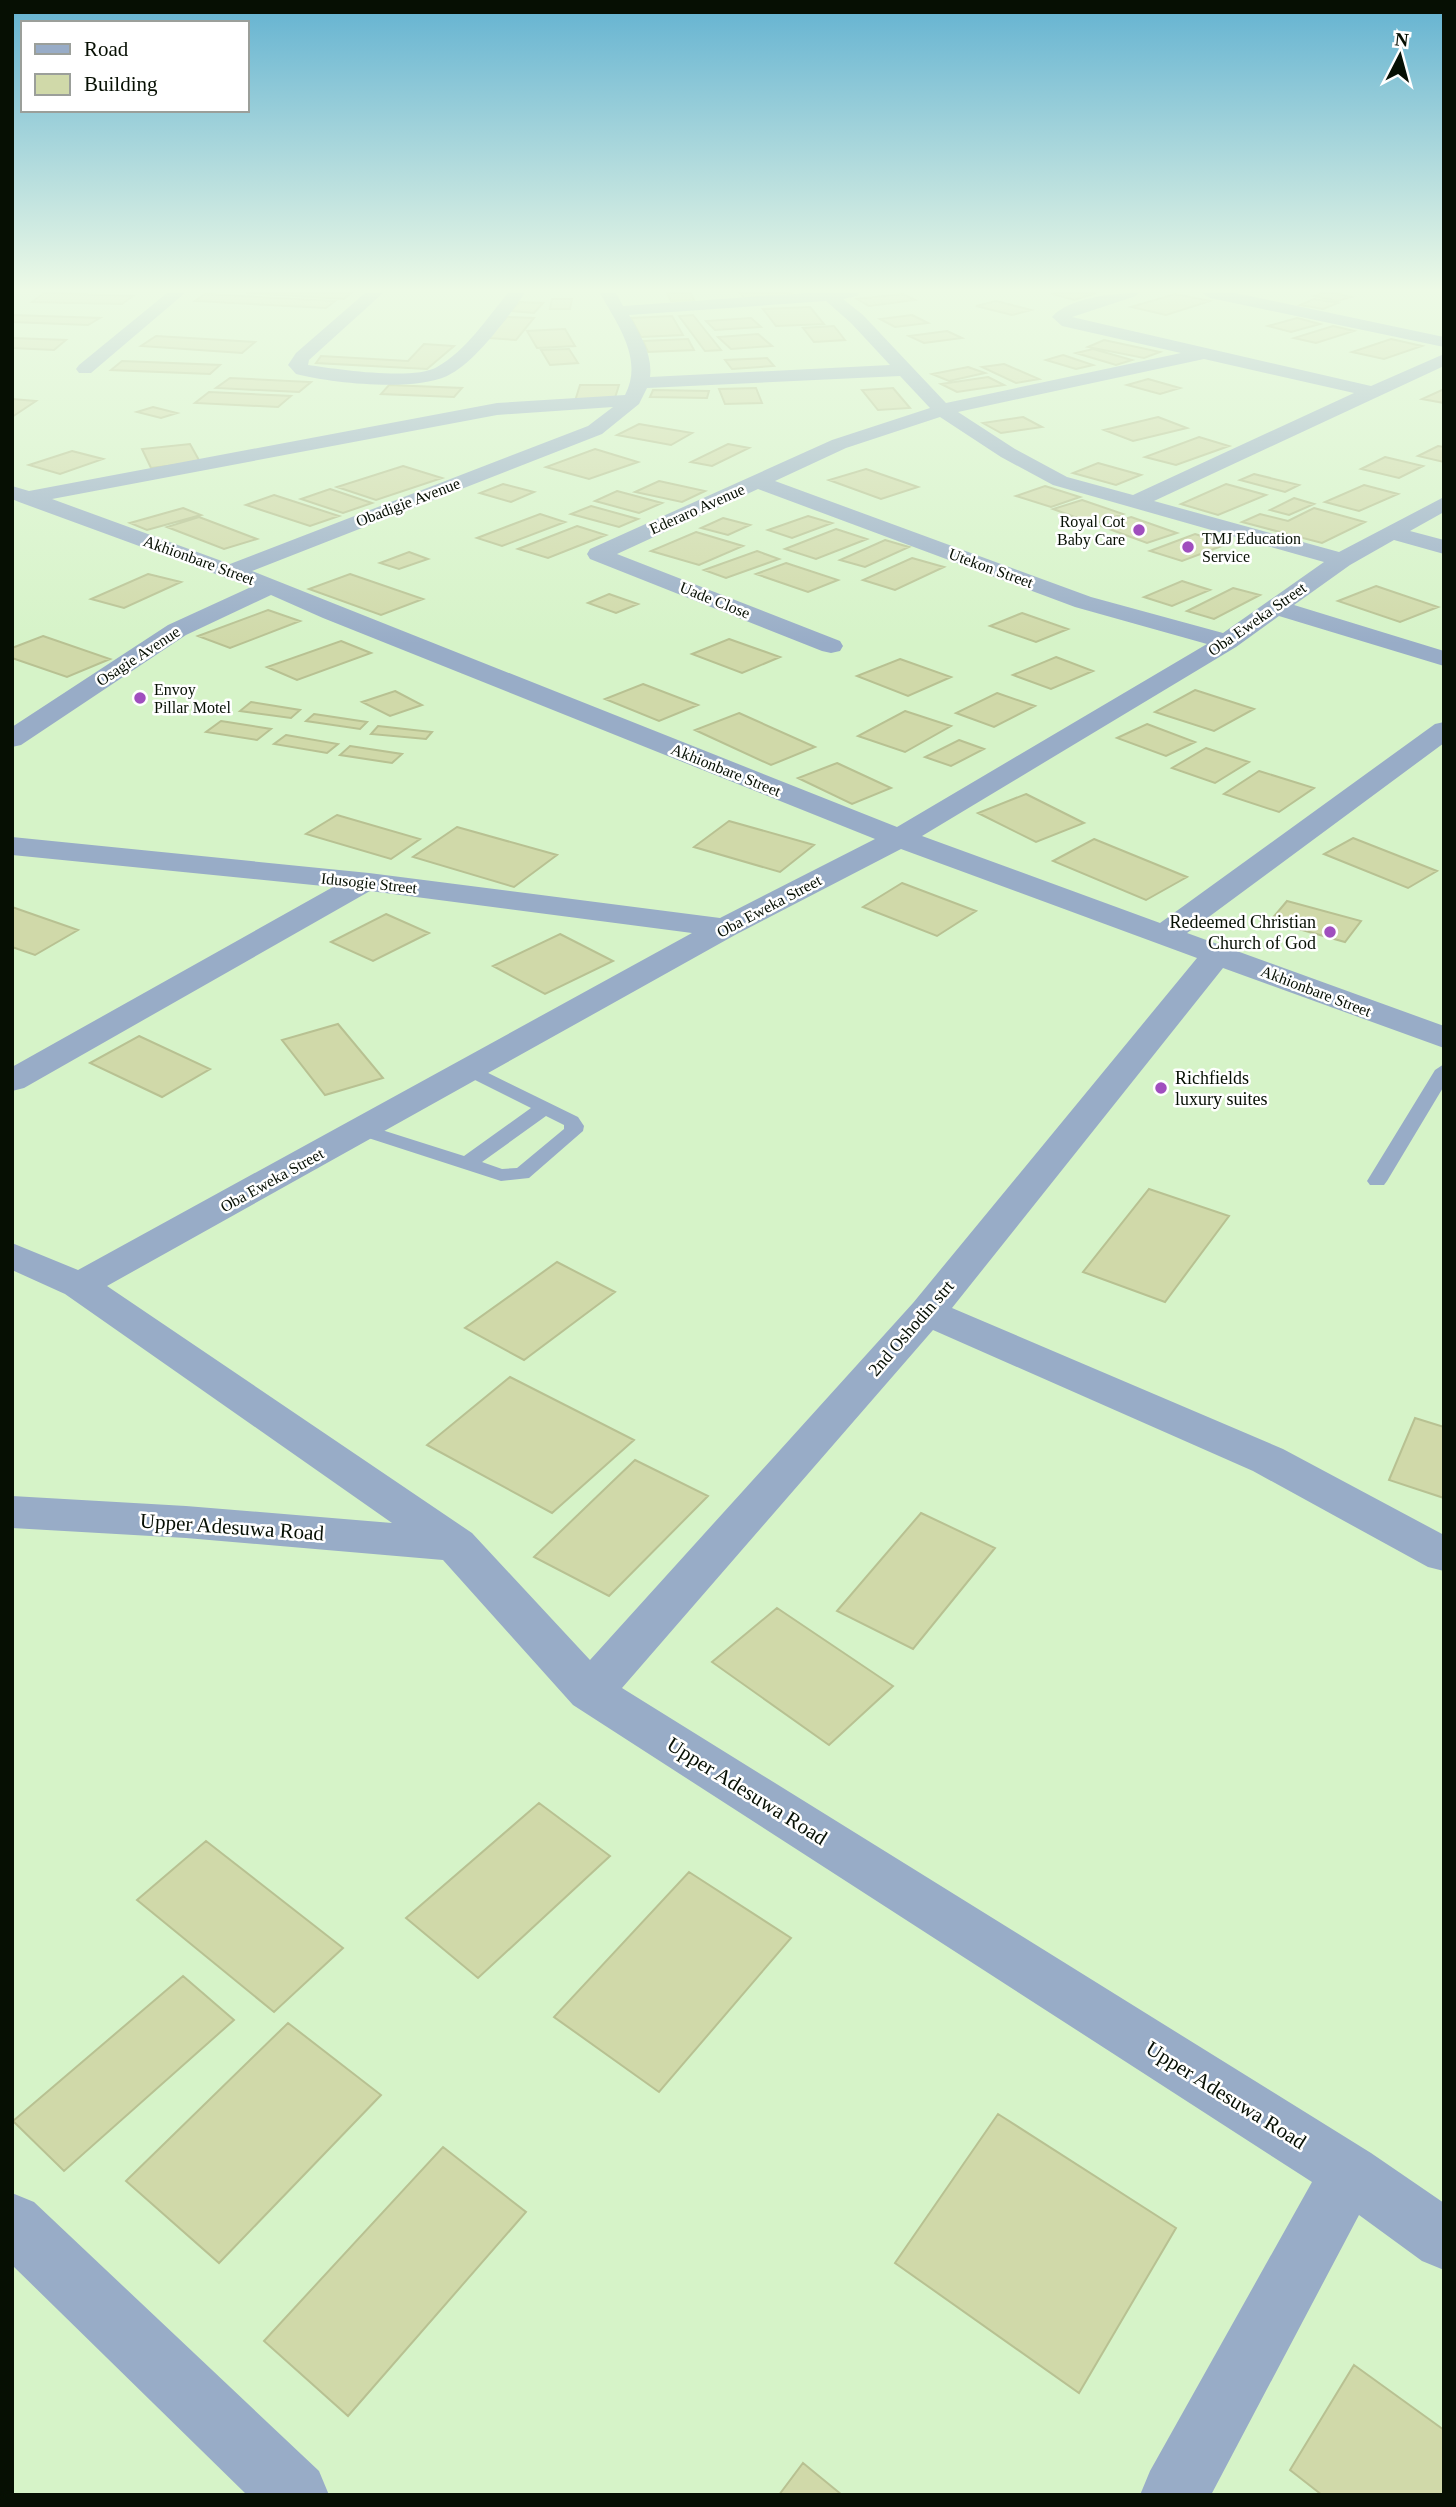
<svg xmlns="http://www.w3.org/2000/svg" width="1456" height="2507" viewBox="0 0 1456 2507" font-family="Georgia,serif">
<rect width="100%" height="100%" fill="#d6f3c8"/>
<path fill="#d0d9a9" stroke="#b8c192" stroke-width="2" d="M44,293L133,296L122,304L32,302Z
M246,293H351L344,299Z
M667,293H691L694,300L671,301Z
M740,293H791L793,295L744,298Z
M1057,293H1096L1074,300L1053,294Z
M1323,293H1334L1351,297L1338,301L1314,296Z
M205,294L335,301L326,308L195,301Z
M903,294L915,300L869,306L857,299Z
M1175,294L1210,301L1166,315L1131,307Z
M552,299H572L570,309H550Z
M1314,299L1338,303L1323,309L1300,305Z
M996,301L1031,310L1012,315L976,306Z
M520,302L543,303L534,313L510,311Z
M810,307L824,324L776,326L763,309Z
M12,315L100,318L88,325L12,322Z
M693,315L721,350L705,351L679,316Z
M912,315L928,323L895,327L880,319Z
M672,316L683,335L641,337L631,318Z
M507,317L534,318L516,340L487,338Z
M751,318L761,327L715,330L706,321Z
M1297,318L1320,324L1291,332L1268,326Z
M834,326L845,340L814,342L803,328Z
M1333,326L1354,331L1316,343L1294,338Z
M565,329L575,346L537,348L527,331Z
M947,331L962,338L924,343L909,336Z
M758,334L772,346L731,349L718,337Z
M156,336L255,342L242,353L141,346Z
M12,338L66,340L54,350L12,348Z
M688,339L694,350L648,352L643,341Z
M1391,339L1422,346L1384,359L1352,352Z
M1104,340L1160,352L1144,358L1088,347Z
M424,344L454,346L427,369L316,363L321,356L408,361Z
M569,349L578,363L550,365L541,350Z
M1093,349L1132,360L1116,365L1076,353Z
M1063,355L1093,365L1076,369L1046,360Z
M767,358L774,366L732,369L725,360Z
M122,361L220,365L210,374L111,370Z
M1004,364L1039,379L1016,383L982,367Z
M968,367L985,373L949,381L932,374Z
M988,377L1004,385L957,392L941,384Z
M230,378L311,382L299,392L216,388Z
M1148,379L1180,388L1160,394L1127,385Z
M389,385L462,388L454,397L381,394Z
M580,385H619L614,401H575Z
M756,388L762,403L725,404L719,389Z
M893,388L910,408L878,410L862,390Z
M1444,389V403L1422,399Z
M653,390L709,391L707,398L650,397Z
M209,392L291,396L278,407L195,403Z
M12,399L36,401L12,417Z
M153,407L177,413L161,418L137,412Z
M1023,417L1042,427L1001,433L983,423Z
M1158,417L1187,428L1133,441L1104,430Z
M639,424L692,433L671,445L617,435Z
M1199,437L1229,446L1176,465L1145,457Z
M190,444L200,462L151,468L142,449Z
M728,444L749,448L712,466L691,462Z
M1438,446L1444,447V462L1418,456Z
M595,449L638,462L589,479L546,467Z
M72,451L103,459L60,474L29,465Z
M1385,457L1423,466L1399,478L1361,469Z
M1098,463L1141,475L1116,485L1073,473Z
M403,466L442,478L376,500L337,487Z
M866,469L918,487L881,499L829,480Z
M1254,474L1299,485L1285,492L1240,480Z
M659,481L705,491L682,502L635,492Z
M503,484L534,492L511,502L480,493Z
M1226,484L1266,495L1218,515L1181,504Z
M1364,485L1398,494L1359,511L1325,502Z
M1045,486L1080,497L1051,507L1016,496Z
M330,489L372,503L343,513L301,499Z
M617,491L662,503L639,513L595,501Z
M274,495L339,516L310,526L246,505Z
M1294,498L1314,504L1289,515L1270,510Z
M1082,500L1123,514L1094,524L1053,509Z
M591,506L638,519L619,527L571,514Z
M183,508L201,515L147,530L130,523Z
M1314,508L1365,522L1322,543L1242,522L1260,514L1288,521Z
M540,514L565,522L502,546L477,538Z
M808,516L832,523L792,538L768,530Z
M199,517L257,539L224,549L167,527Z
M1131,517L1177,533L1147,543L1101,526Z
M723,518L750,525L728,535L701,528Z
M577,526L606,535L548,558L518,549Z
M836,529L867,539L816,559L785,549Z
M696,532L743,546L699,565L651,551Z
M1195,534L1227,544L1182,561L1150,551Z
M885,540L909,547L865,567L840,560Z
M757,551L779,559L726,578L704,570Z
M409,552L428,559L399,569L380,563Z
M912,558L944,567L895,590L863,580Z
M786,563L838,580L808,592L756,574Z
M148,574L181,582L124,608L91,599Z
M350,574L423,599L381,615L309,589Z
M1182,581L1210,590L1172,606L1144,597Z
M1376,586L1438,607L1400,622L1338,601Z
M1233,588L1260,595L1214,619L1187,611Z
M609,594L638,604L616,613L588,603Z
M268,610L300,621L230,648L198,636Z
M1022,613L1068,629L1036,642L990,626Z
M43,636L110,659L67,677L12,658V648Z
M729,639L780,657L742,673L692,654Z
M341,641L371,653L297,680L267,667Z
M1056,657L1093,671L1051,689L1013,675Z
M900,659L951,677L908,696L857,676Z
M643,684L698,705L659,721L605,699Z
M1195,690L1254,709L1214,731L1155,712Z
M395,691L422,705L390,716L362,702Z
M997,693L1035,706L994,727L956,713Z
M251,702L300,710L291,718L240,711Z
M905,711L951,726L905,752L858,736Z
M739,713L815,747L771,765L695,730Z
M314,714L367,722L360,729L306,721Z
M221,721L271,729L257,740L206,732Z
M1147,724L1195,742L1166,756L1117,738Z
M378,726L432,732L426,739L371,734Z
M286,735L338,744L327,753L274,744Z
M959,740L984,749L951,766L925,757Z
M350,746L402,754L392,763L340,755Z
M1206,748L1249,762L1215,783L1172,768Z
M837,763L891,788L852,804L798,778Z
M1259,771L1314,788L1279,812L1224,794Z
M1026,794L1084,823L1036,842L978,813Z
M337,815L420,839L391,859L306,834Z
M729,821L814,845L780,872L694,847Z
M457,827L557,855L514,887L413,857Z
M1353,838L1437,871L1408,888L1324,854Z
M1094,839L1187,877L1146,900L1053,861Z
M902,883L976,911L937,936L863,907Z
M1287,901L1361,921L1345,942L1270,921Z
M12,907L78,930L35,955L12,947Z
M386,914L429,933L373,961L331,942Z
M560,934L613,961L545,994L493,966Z
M338,1024L383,1078L325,1095L282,1040Z
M139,1036L210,1069L162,1097L90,1063Z
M1149,1189L1229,1216L1165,1302L1083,1272Z
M557,1262L615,1292L524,1360L465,1328Z
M510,1377L634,1440L552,1513L427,1445Z
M1415,1418L1444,1427V1498L1389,1480Z
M635,1460L708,1496L609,1596L534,1557Z
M921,1513L995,1548L913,1649L837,1611Z
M777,1608L893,1686L829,1745L712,1662Z
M539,1803L610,1856L478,1978L406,1918Z
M206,1841L343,1948L274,2012L137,1900Z
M689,1872L791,1938L659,2092L554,2017Z
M183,1976L234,2020L64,2171L13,2121Z
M288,2023L381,2095L219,2263L126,2181Z
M998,2114L1176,2228L1079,2393L895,2263Z
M443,2147L526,2212L348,2416L264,2341Z
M1354,2365L1444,2430V2495H1322L1290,2470Z
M803,2463L842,2495H779Z"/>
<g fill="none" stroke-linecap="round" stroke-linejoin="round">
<path fill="#98acc7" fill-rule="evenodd" d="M470,1064L578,1117L584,1126L583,1131L529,1178L501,1181L356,1134L353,1130L363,1124L464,1156L531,1108L463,1074L461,1070ZM546,1116L564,1125V1129L517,1168L502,1169L482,1162Z
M1444,1064V1086L1387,1181L1384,1185H1370L1367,1181L1435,1070Z"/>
<path fill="#98acc7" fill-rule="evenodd" d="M167,293H185L91,373H79L76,369L79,365Z
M365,293H383L309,360L308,365C336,369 413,381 437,367C466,351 487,318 508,293H525C507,318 475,363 447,376C412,392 332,383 296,374L288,365L296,353Z
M600,293H616L623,306L807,293H859L857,296L843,299L863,315L946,403L1181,353L1062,326L1052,317C1068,298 1114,293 1138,293L1136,296L1072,317L1371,386L1444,354V366L1154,501L1339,552L1444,497V512L1410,531L1444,540V554L1394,540L1350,565L1294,605L1444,651V666L1279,616L1236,647L922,836L1160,923L1435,724L1444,722V743L1187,933L1444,1026V1048L1223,968L952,1308L1283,1449L1444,1535V1571L1428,1567L1253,1471L933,1330L622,1688L1371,2153L1444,2203V2270L1422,2261L1359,2215L1211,2495H1140L1150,2471L1312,2182L573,1705L443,1560L186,1538L12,1528V1496L186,1506L392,1523L65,1294L12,1270V1243L78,1270L692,933L370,891L24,1088L12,1091V1067L333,887L12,855V837L369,873L720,918L875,839L323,618L271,595L186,635L21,745L12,747V727L168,625L251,587L19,502L12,499V486L29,491L497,403L625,395C644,359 617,324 600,293ZM826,301L851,323L890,365L650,377C653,355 640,334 629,315ZM1204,359L1354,393L1133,495L1067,477L1015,449L958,412ZM900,376L930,408L832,440L590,549L587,554L590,559L822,651L831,653L840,651L843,646L840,641L617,554L758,489L1075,607L1207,644L897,827L252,571L602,434L639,404L647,388ZM613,407L588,426L230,564L52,499L497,415ZM940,417L1001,457L1053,485L1324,562L1223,633L1091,597L775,481L846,448ZM901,849L1197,958L913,1303L590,1660L472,1533L107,1286L735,935Z
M1202,293H1235L1444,337V347L1210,298Z
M12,2193L34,2202L319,2471L329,2495H247L12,2265Z"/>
</g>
<linearGradient id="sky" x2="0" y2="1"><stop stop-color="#63b2d1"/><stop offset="0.45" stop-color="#edfae6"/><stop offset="1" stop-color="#edfae6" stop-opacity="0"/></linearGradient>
<rect width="1456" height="644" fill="url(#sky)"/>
<g fill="#a04ebe" stroke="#fff" stroke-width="2.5">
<circle cx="1139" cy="530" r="7"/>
<circle cx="1188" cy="547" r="7"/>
<circle cx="140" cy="698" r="7"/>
<circle cx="1330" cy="932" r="7"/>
<circle cx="1161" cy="1088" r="7"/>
</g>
<g text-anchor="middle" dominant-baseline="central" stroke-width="5" stroke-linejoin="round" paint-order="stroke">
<g font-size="16" fill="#060f03" stroke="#fff">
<text transform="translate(408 502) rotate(-21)">Obadigie Avenue</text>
<text transform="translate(697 509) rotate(-24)">Ederaro Avenue</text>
<text transform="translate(199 560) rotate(20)">Akhionbare Street</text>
<text transform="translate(991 568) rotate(20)">Utekon Street</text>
<text transform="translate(715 600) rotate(22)">Uade Close</text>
<text transform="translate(1257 619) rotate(-35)">Oba Eweka Street</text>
<text transform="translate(138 656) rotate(-33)">Osagie Avenue</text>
<text transform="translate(726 770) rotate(22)">Akhionbare Street</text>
<text transform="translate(369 883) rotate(6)">Idusogie Street</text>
<text transform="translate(769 906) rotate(-28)">Oba Eweka Street</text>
<text transform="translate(1316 991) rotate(21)">Akhionbare Street</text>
<text transform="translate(272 1180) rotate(-29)">Oba Eweka Street</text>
</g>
<g font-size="16" fill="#060f03" stroke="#fff" text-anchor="start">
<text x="1125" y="521" text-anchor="end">Royal Cot<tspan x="1125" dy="18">Baby Care</tspan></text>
<text x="1202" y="538">TMJ Education<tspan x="1202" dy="18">Service</tspan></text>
<text x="154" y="689">Envoy<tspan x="154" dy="18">Pillar Motel</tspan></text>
</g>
<g font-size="18" fill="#060f03" stroke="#fff" text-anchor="end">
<text x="1316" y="922">Redeemed Christian<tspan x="1316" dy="21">Church of God</tspan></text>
<text x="1175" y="1078" text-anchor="start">Richfields<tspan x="1175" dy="21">luxury suites</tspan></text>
</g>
<g font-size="18" fill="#060f03" stroke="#fff">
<text transform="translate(911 1328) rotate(-49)">2nd Oshodin strt</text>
</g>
<g font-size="21" fill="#060f03" stroke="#fff">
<text transform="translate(232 1527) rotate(4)">Upper Adesuwa Road</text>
<text transform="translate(747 1791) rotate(32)">Upper Adesuwa Road</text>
<text transform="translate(1226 2095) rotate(32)">Upper Adesuwa Road</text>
</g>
</g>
<rect width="1456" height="2507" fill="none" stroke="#060f03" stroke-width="28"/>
<rect x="21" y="21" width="228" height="91" fill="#ffffff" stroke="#9b9f9a" stroke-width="2"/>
<rect x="35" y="44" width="35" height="10" fill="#98acc7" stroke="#9b9f9a" stroke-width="2"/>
<text x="84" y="56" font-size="21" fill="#060f03">Road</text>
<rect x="35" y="74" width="35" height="21" fill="#d0d9a9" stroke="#9b9f9a" stroke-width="2"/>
<text x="84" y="91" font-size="21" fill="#060f03">Building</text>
<g transform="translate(1400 56) rotate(6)" stroke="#ffffff" stroke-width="5" paint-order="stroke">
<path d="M0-5L12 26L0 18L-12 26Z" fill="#060f03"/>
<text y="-10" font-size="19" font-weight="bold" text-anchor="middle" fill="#060f03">N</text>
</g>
</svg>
